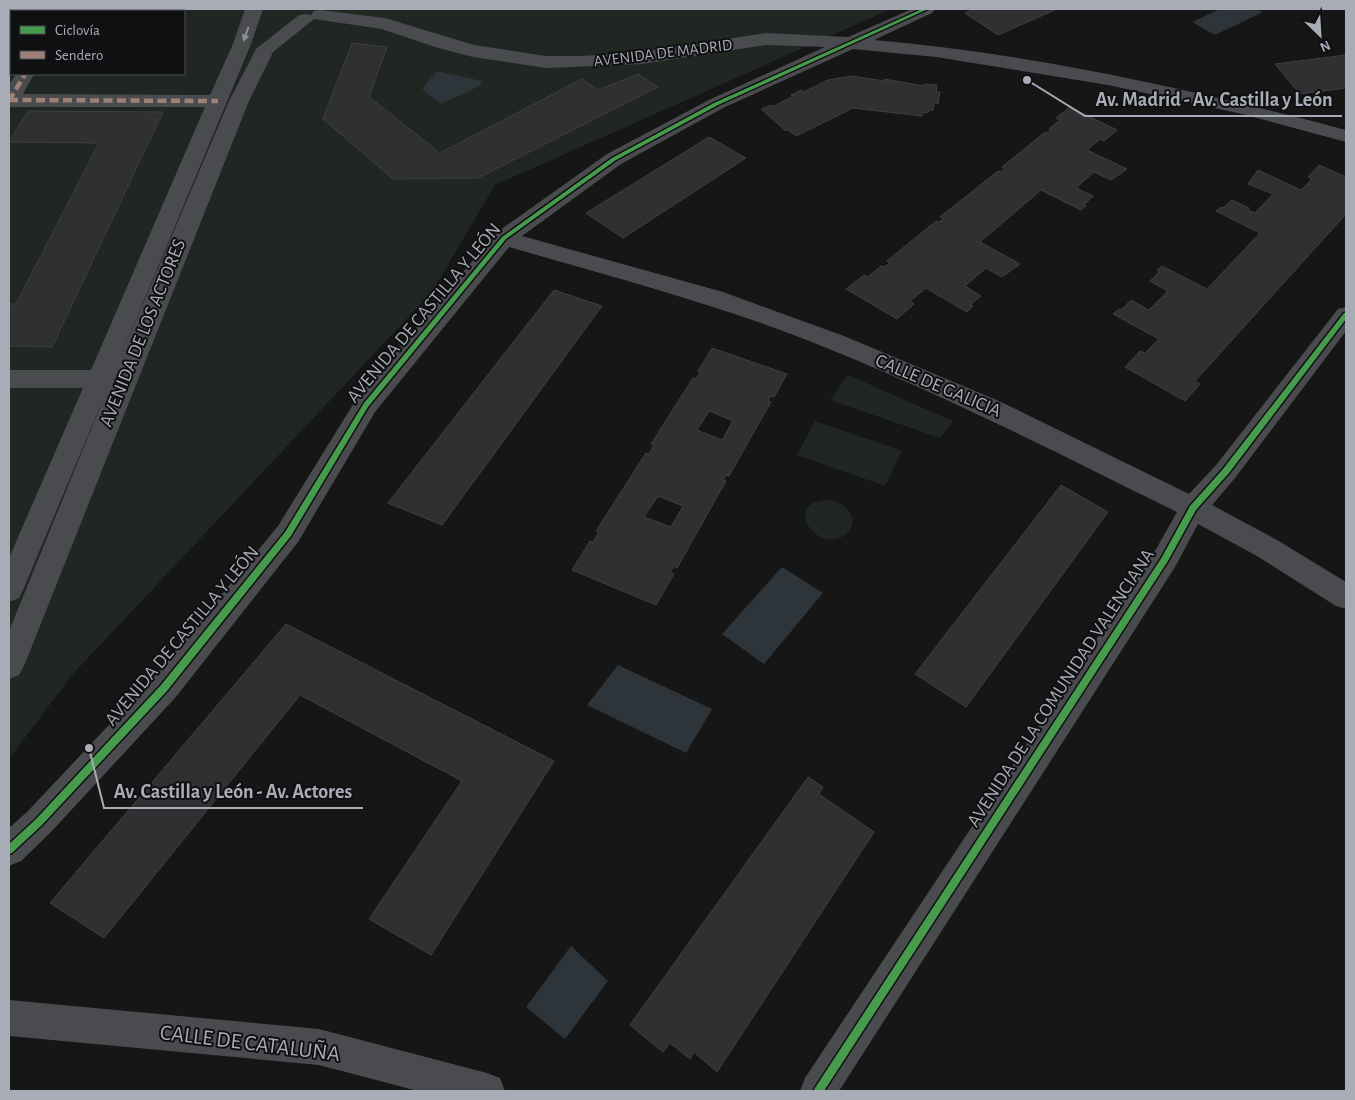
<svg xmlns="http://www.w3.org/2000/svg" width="1355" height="1100" viewBox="0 0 1355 1100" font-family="'Alegreya Sans',sans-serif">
<rect width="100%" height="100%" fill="#161616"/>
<path fill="#202621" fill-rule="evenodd" d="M9,9H891L495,185L432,292L72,675L9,759ZM11,11H184V74H11Z
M848,375L953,421L940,438L830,400Z
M815,421L902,451L885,486L797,455Z
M831,500C844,504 852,510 853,524C830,570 771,500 831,500Z"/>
<path fill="#2d343a" d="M1220,9H1255L1263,12L1215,35L1192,22Z
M437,71L482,81L480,86L441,104L422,89Z
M782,567L823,593L764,664L722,634Z
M618,665L712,709L686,753L587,705Z
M571,946L608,981L565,1039L526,1007Z"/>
<path fill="#303032" stroke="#3f3f42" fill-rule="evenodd" d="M975,9H1057L998,35L965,13Z
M352,43L387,47L369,97L440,153L582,79L598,90L638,74L658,87L478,178L393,179L323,119Z
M1346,55V88L1300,94L1275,64Z
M852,76L884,81V79L924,86V84L937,85L936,92H940L938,104L934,103L933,110H929L928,113L923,112L922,116L853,108L796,136L788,130L786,131L761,109L772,105L774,106L794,96L791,95L801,90L804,92L828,80Z
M1070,107L1117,130L1104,141L1100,139L1087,150L1127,169L1111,180L1094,172L1076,188L1093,196L1084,205L1086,206L1081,210L1041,190L980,242L1020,264L1002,277L986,268L965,286L981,296L970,305L973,306L967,312L926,288L910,301L914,304L897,319L846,289L864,275L868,277L881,266L885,267L889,263L887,261L936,221L939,222L944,219L940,217L998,171L1001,172L1005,169L1002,167L1045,132L1047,133L1052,130L1049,129L1060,120L1056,118Z
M28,111L163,112L52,347L9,346V304H16L99,143L9,142Z
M709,137L746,158L623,238L586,213Z
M1319,165L1346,177V214L1195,381L1200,384L1185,401L1125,367L1140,351L1145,353L1159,339L1113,314L1119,309L1121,310L1131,300L1149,310L1168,291L1150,281L1159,272L1157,270L1162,266L1207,289L1260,233L1216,211L1221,207L1223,208L1232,200L1249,208L1248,210L1255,213L1273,194L1248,184L1258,170L1301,190L1312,179L1308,177Z
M554,290L602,306L442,525L388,503Z
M712,348L787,374L774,397L771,396L768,401L771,402L729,476L726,475L723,480L726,481L677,568L674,566L670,573L674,574L656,605L572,570L590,541L593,542L599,532L596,531L646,453L649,454L654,445L651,444L693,378L696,379L700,372L698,371ZM709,411L733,421L722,440L697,430ZM658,496L683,506L671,527L644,517Z
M1061,485L1108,512L966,707L915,674Z
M286,624L554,761L431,955L369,919L462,781L300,695L104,938L50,903Z
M808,777L823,787L819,794L874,832L717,1072L694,1052L690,1059L670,1043L663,1052L630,1025Z"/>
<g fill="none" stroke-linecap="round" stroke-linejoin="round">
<path fill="#4a4b4f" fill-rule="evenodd" d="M94,9H123L121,11H93Z
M145,9H174L172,11H144Z
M245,9H263L251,44L115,370L229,101L256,49L299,15L305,14L311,15L314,11L320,10L385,18L474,45L546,56H581L642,52L766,33L848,37L912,9H935L932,13L874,40C1034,54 1191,89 1346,130V142L1242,114L1108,85L936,57L853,49L723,108L621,164L522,236L723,292L844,336L999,401L1189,494L1217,464L1338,309L1346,307V331L1235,478L1212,505L1277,540L1346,582V609L1336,606L1257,556L1198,524L1175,567L839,1091H800L805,1078L1155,551L1177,512C1062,455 948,397 829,349C725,306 616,278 509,247L375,412L298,542L175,698L50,833L21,861L9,866V828L28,811L153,678L278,526L357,398L496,233L607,154L709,100L825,47L766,45L642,64L546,68L473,57L435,47L382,29L314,19L273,52L249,101L24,666L19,675L9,679V631L108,388L23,590L19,598L9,602V558L83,388H9V370H91L205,107H9V85L16,74H34L23,94L210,95L233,44Z
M9,35H11V47H9Z
M9,1000L319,1029L487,1073L500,1078L505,1091H418L319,1065L9,1036Z"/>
<path stroke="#9e8076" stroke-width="4.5" stroke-dasharray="9 4.5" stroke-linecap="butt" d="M9,100L218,101
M9,101L25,74"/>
<g stroke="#101012" stroke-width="3">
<path id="cycleway" d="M922,9H928L718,105L616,160L506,239L368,407L291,536L167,691L42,825L12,853L9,854V844L36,819L161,685L285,532L364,403L502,237L612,158L714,103Z
M1344,313H1346V319L1229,473L1196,510L1168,561L824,1091H813L1162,557L1190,506L1223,469Z"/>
</g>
<use href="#cycleway" fill="#469c4c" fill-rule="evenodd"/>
</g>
<defs><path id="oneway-solid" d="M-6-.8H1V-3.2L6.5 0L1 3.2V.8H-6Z" transform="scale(1.25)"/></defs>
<use fill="#8c8f97" href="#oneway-solid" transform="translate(246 34) rotate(110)"/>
<g text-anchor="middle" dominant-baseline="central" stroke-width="4" stroke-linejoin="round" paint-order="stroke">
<g font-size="16" fill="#a8acb6" stroke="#101012">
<text transform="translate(663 53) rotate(-7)">AVENIDA DE MADRID</text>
</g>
<g font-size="19" fill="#a8acb6" stroke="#101012">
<text transform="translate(424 313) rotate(-50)">AVENIDA DE CASTILLA Y LEÓN</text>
<text transform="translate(143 333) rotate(-68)">AVENIDA DE LOS ACTORES</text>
<text transform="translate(938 386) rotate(23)">CALLE DE GALICIA</text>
<text transform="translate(182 636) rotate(-50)">AVENIDA DE CASTILLA Y LEÓN</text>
<text transform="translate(1061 688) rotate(-57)">AVENIDA DE LA COMUNIDAD VALENCIANA</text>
</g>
<g font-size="22" fill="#a8acb6" stroke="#101012">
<text transform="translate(250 1043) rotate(7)">CALLE DE CATALUÑA</text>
</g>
</g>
<path fill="none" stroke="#a8acb6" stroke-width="2" d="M1027 80L1085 116H1342M89 748L104 808H363"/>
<g fill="#a8acb6" stroke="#101012" stroke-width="2">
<circle cx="1027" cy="80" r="5"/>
<circle cx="89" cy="748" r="5"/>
</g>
<g font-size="20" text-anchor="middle" font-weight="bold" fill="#a8acb6" stroke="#101012" stroke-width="4" stroke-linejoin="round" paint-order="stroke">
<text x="1214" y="106">Av. Madrid - Av. Castilla y León</text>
<text x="233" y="798">Av. Castilla y León - Av. Actores</text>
</g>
<rect width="1355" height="1100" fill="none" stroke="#a8acb6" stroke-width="20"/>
<rect x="10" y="10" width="175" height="65" fill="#101012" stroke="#4d4e54"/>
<rect x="20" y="26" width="25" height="8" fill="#469c4c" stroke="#4d4e54"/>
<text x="55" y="35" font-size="15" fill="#a8acb6">Ciclovía</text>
<rect x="20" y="51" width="25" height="8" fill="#9e8076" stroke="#4d4e54"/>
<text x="55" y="60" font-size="15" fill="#a8acb6">Sendero</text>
<g transform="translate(1320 35) rotate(155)" stroke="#101012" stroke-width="4" paint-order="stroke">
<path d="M0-4L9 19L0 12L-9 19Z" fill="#a8acb6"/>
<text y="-8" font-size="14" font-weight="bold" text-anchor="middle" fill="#a8acb6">N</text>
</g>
</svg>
